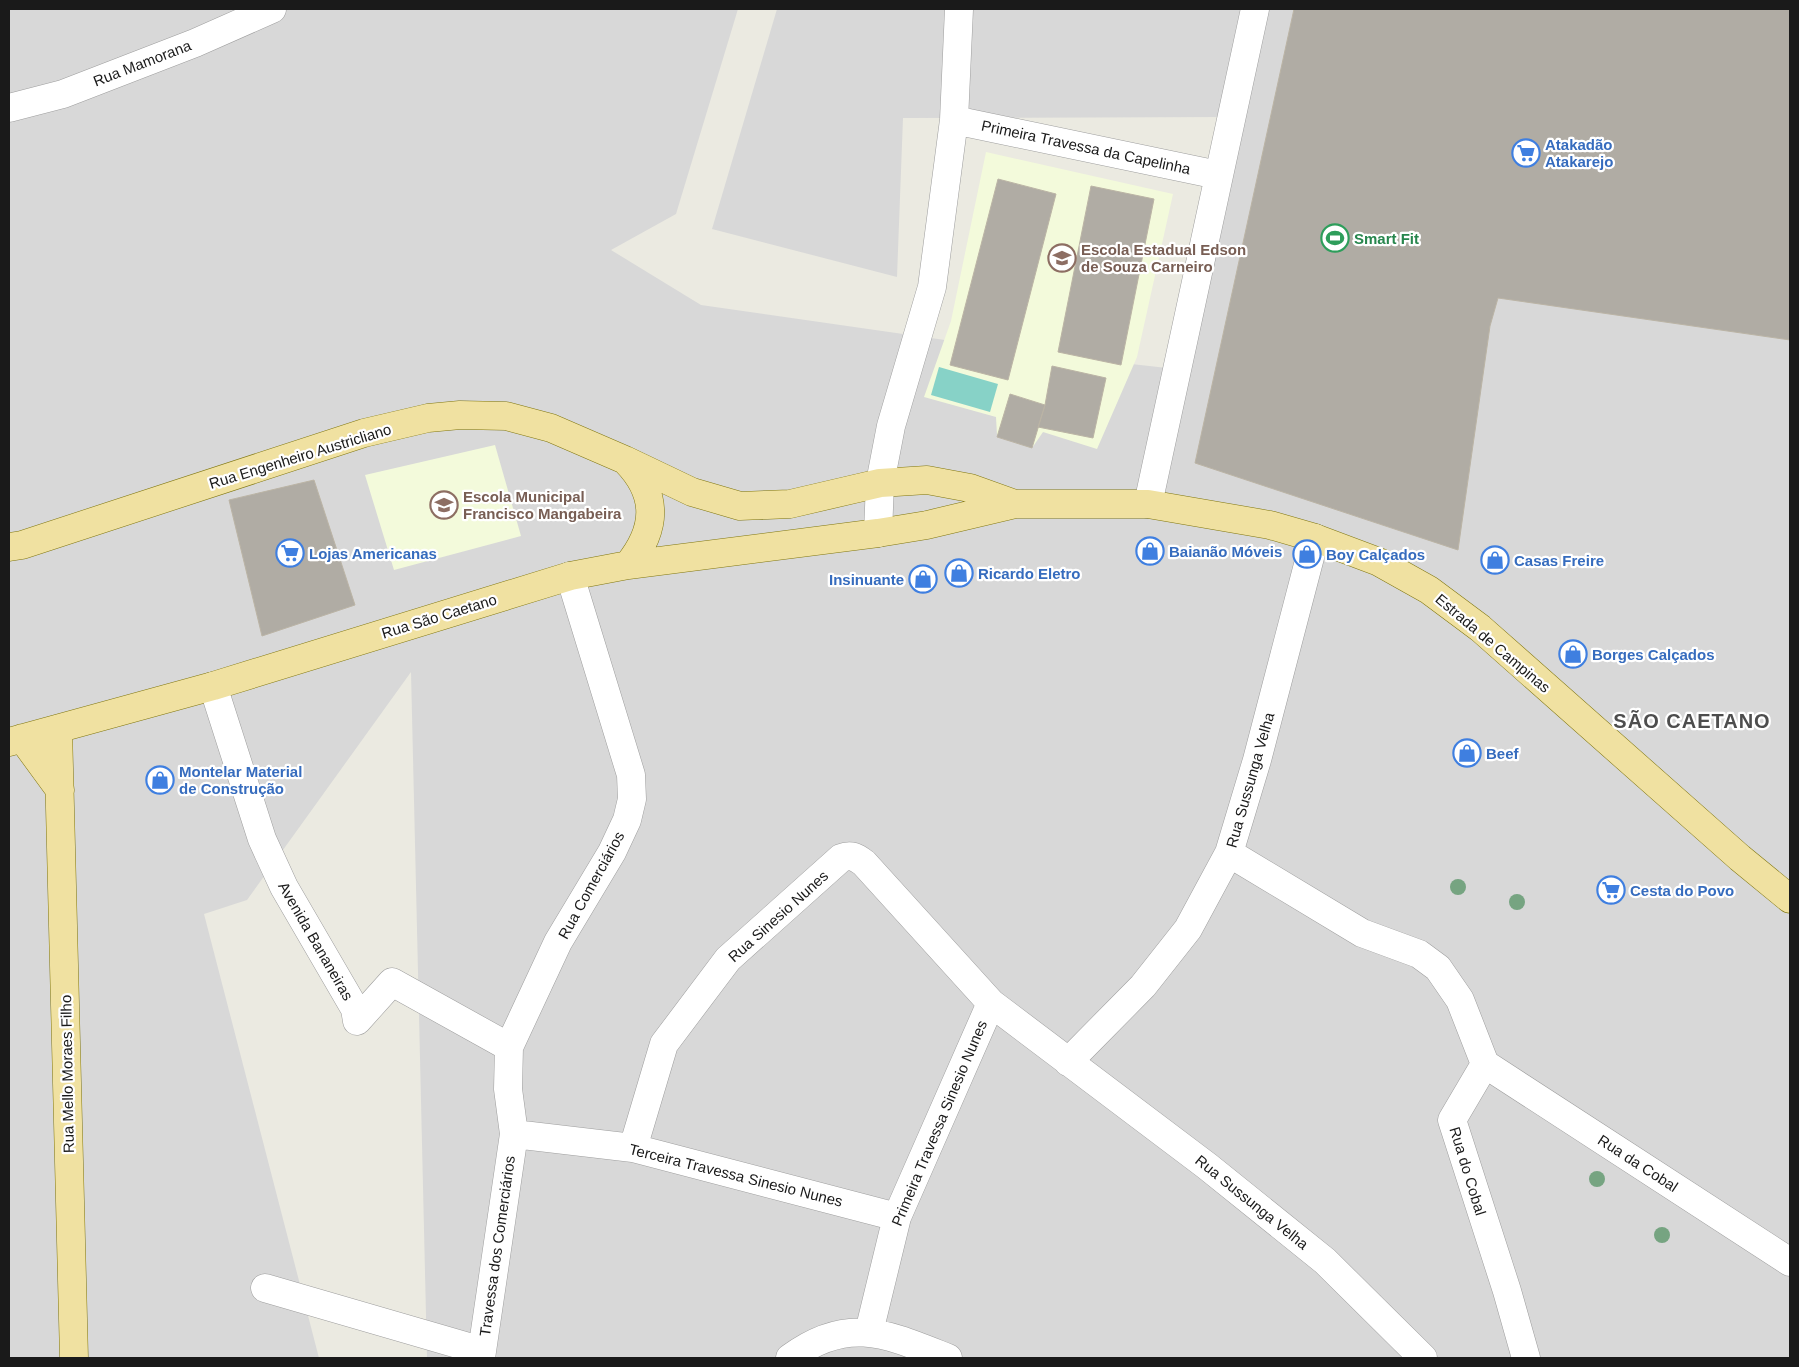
<svg xmlns="http://www.w3.org/2000/svg" width="1799" height="1367" viewBox="0 0 1799 1367" font-family="Arial,sans-serif">
<rect width="100%" height="100%" fill="#ebeae1"/>
<path fill="#d8d8d8" d="M9,9H738L676,214L611,250L701,305L1042,354L1176,369L1228,117L903,118L897,277L712,229L777,9H1790V1358H427L411,672L247,900L204,914L319,1358H9Z"/>
<path fill="#f3fadb" d="M986,152L1173,194L1137,357L1097,449L1043,432L1032,448L997,435L996,417L924,397L951,321Z
M495,445L521,536L394,570L365,475Z"/>
<path fill="#87d2c7" d="M939,367L998,384L990,412L931,395Z"/>
<path fill="#b0aca4" stroke="#bbb4a5" d="M1294,9H1790V340L1498,298L1490,326L1458,550L1195,463Z
M998,179L1056,194L1008,380L950,365Z
M1091,186L1154,199L1121,365L1058,352Z
M1052,366L1106,378L1093,438L1038,427L1045,405Z
M1010,394L1045,405L1032,448L997,437Z
M314,480L355,605L262,636L229,500Z"/>
<g fill="none" stroke-linecap="round" stroke-linejoin="round">
<g stroke="#9e9e9e" stroke-width="29">
<path id="minor" d="M9,108L63,94L195,43L272,9
M954,120L1218,175
M1148,504L1255,9
M878,533L880,483L891,426L932,287L954,120L959,9
M213,686L262,839L284,887L355,1009L357,1021L392,982L509,1047
M1229,853L1362,933L1419,954L1438,968L1460,1000L1485,1064L1452,1120L1507,1291L1526,1358
M1068,1062L1143,986L1188,929L1229,853L1257,760L1315,538
M1485,1064L1790,1262
M514,1134L633,1148L897,1217
M633,1148L664,1044L728,959L841,858C851,854 856,857 864,863L991,1003L1207,1166L1325,1261L1423,1358
M265,1288L482,1351
M869,1332L897,1217L991,1003
M481,1358L514,1134L508,1089L509,1047L558,942L612,852L627,820L632,799L631,775L570,576
M790,1358C848,1315 887,1334 948,1358"/>
</g>
<g stroke="#807711" stroke-width="29">
<path id="major" d="M626,461C659,495 657,529 628,565
M9,547L22,545L364,433L428,418L460,415L506,416L551,428L625,460L692,492L740,506L790,504L880,483L927,480L970,488L1015,504
M58,729L74,1358
M22,738L60,790
M9,742L213,686L570,576L628,565L878,533L927,525L1015,504H1148L1270,525L1315,538L1379,562L1429,590L1480,628L1740,858L1790,899"/>
</g>
<use href="#minor" stroke="#fff" stroke-width="28"/>
<use href="#major" stroke="#f0e1a1" stroke-width="28"/>
</g>
<g fill="#76a481">
<circle cx="1458" cy="887" r="8"/>
<circle cx="1517" cy="902" r="8"/>
<circle cx="1597" cy="1179" r="8"/>
<circle cx="1662" cy="1235" r="8"/>
</g>
<defs>
<g id="supermarket-ring" transform="scale(1.4375)"><circle r="9.5" fill="#fff" stroke="#3f7fe0" stroke-width="1.5"/><path d="M-6-5.5h2.5l.6 2H6L4.5 2H-2.5L-4.4-4H-6ZM-1.5 3.2a1.3 1.3 0 1 0 .1 0ZM3 3.2a1.3 1.3 0 1 0 .1 0Z" fill="#3f7fe0"/></g>
<g id="stadium-ring" transform="scale(1.4375)"><circle r="9.5" fill="#fff" stroke="#2e9e5b" stroke-width="1.5"/><path d="M0-5a6.5 5 0 1 0 0 10a6.5 5 0 1 0 0-10ZM-3.5-1.8h7v3.6h-7Z" fill="#2e9e5b"/></g>
<g id="school-ring" transform="scale(1.4375)"><circle r="9.5" fill="#fff" stroke="#8d6e63" stroke-width="1.5"/><path d="M0-5L7-2L0 1L-7-2ZM-4 1L0 2.5L4 1V4Q0 6-4 4Z" fill="#8d6e63"/></g>
<g id="shop-ring" transform="scale(1.4375)"><circle r="9.5" fill="#fff" stroke="#3f7fe0" stroke-width="1.5"/><path d="M-5-2.5h2.3a2.7 3.5 0 0 1 5.4 0H5L5.5 6h-11ZM-1.5-2.5h3a1.5 2.3 0 0 0-3 0Z" fill="#3f7fe0"/></g>
</defs>
<g fill-rule="evenodd">
<use href="#supermarket-ring" x="1526" y="153"/>
<use href="#stadium-ring" x="1335" y="238"/>
<use href="#school-ring" x="1062" y="258"/>
<use href="#school-ring" x="444" y="505"/>
<use href="#shop-ring" x="1150" y="551"/>
<use href="#supermarket-ring" x="290" y="553"/>
<use href="#shop-ring" x="1307" y="554"/>
<use href="#shop-ring" x="1495" y="560"/>
<use href="#shop-ring" x="959" y="573"/>
<use href="#shop-ring" x="923" y="579"/>
<use href="#shop-ring" x="1573" y="654"/>
<use href="#shop-ring" x="1467" y="753"/>
<use href="#shop-ring" x="160" y="780"/>
<use href="#supermarket-ring" x="1611" y="890"/>
</g>
<g text-anchor="middle" dominant-baseline="central" stroke-width="4.5" stroke-linejoin="round" paint-order="stroke">
<g font-size="15" fill="#1a1a1a" stroke="#fff">
<text transform="translate(142 63) rotate(-21)">Rua Mamorana</text>
<text transform="translate(1086 147) rotate(12)">Primeira Travessa da Capelinha</text>
<text transform="translate(300 456) rotate(-17)">Rua Engenheiro Austricliano</text>
<text transform="translate(439 616) rotate(-17)">Rua São Caetano</text>
<text transform="translate(1493 643) rotate(40)">Estrada de Campinas</text>
<text transform="translate(1250 780) rotate(-74)">Rua Sussunga Velha</text>
<text transform="translate(591 885) rotate(-61)">Rua Comerciários</text>
<text transform="translate(778 916) rotate(-42)">Rua Sinesio Nunes</text>
<text transform="translate(316 941) rotate(60)">Avenida Bananeiras</text>
<text transform="translate(67 1074) rotate(-91)">Rua Mello Moraes Filho</text>
<text transform="translate(939 1123) rotate(-67)">Primeira Travessa Sinesio Nunes</text>
<text transform="translate(1638 1163) rotate(33)">Rua da Cobal</text>
<text transform="translate(1468 1171) rotate(73)">Rua do Cobal</text>
<text transform="translate(736 1175) rotate(14)">Terceira Travessa Sinesio Nunes</text>
<text transform="translate(1252 1202) rotate(39)">Rua Sussunga Velha</text>
<text transform="translate(497 1246) rotate(-82)">Travessa dos Comerciários</text>
</g>
<g font-size="15" font-weight="bold" fill="#366cbe" stroke="#fff" text-anchor="start">
<text x="1545" y="144">Atakadão<tspan x="1545" dy="17">Atakarejo</tspan></text>
<text x="1169" y="551">Baianão Móveis</text>
<text x="309" y="553">Lojas Americanas</text>
<text x="1326" y="554">Boy Calçados</text>
<text x="1514" y="560">Casas Freire</text>
<text x="978" y="573">Ricardo Eletro</text>
<text x="904" y="579" text-anchor="end">Insinuante</text>
<text x="1592" y="654">Borges Calçados</text>
<text x="1486" y="753">Beef</text>
<text x="179" y="771">Montelar Material<tspan x="179" dy="17">de Construção</tspan></text>
<text x="1630" y="890">Cesta do Povo</text>
</g>
<g font-size="15" font-weight="bold" fill="#27864d" stroke="#fff" text-anchor="start">
<text x="1354" y="238">Smart Fit</text>
</g>
<g font-size="15" font-weight="bold" fill="#785e54" stroke="#fff" text-anchor="start">
<text x="1081" y="249">Escola Estadual Edson<tspan x="1081" dy="17">de Souza Carneiro</tspan></text>
<text x="463" y="496">Escola Municipal<tspan x="463" dy="17">Francisco Mangabeira</tspan></text>
</g>
<g font-size="20" font-weight="bold" letter-spacing="1" fill="#4d4d4d" stroke="#fff">
<text x="1692" y="721">SÃO CAETANO</text>
</g>
</g>
<rect width="1799" height="1367" fill="none" stroke="#1a1a1a" stroke-width="20"/>
</svg>
